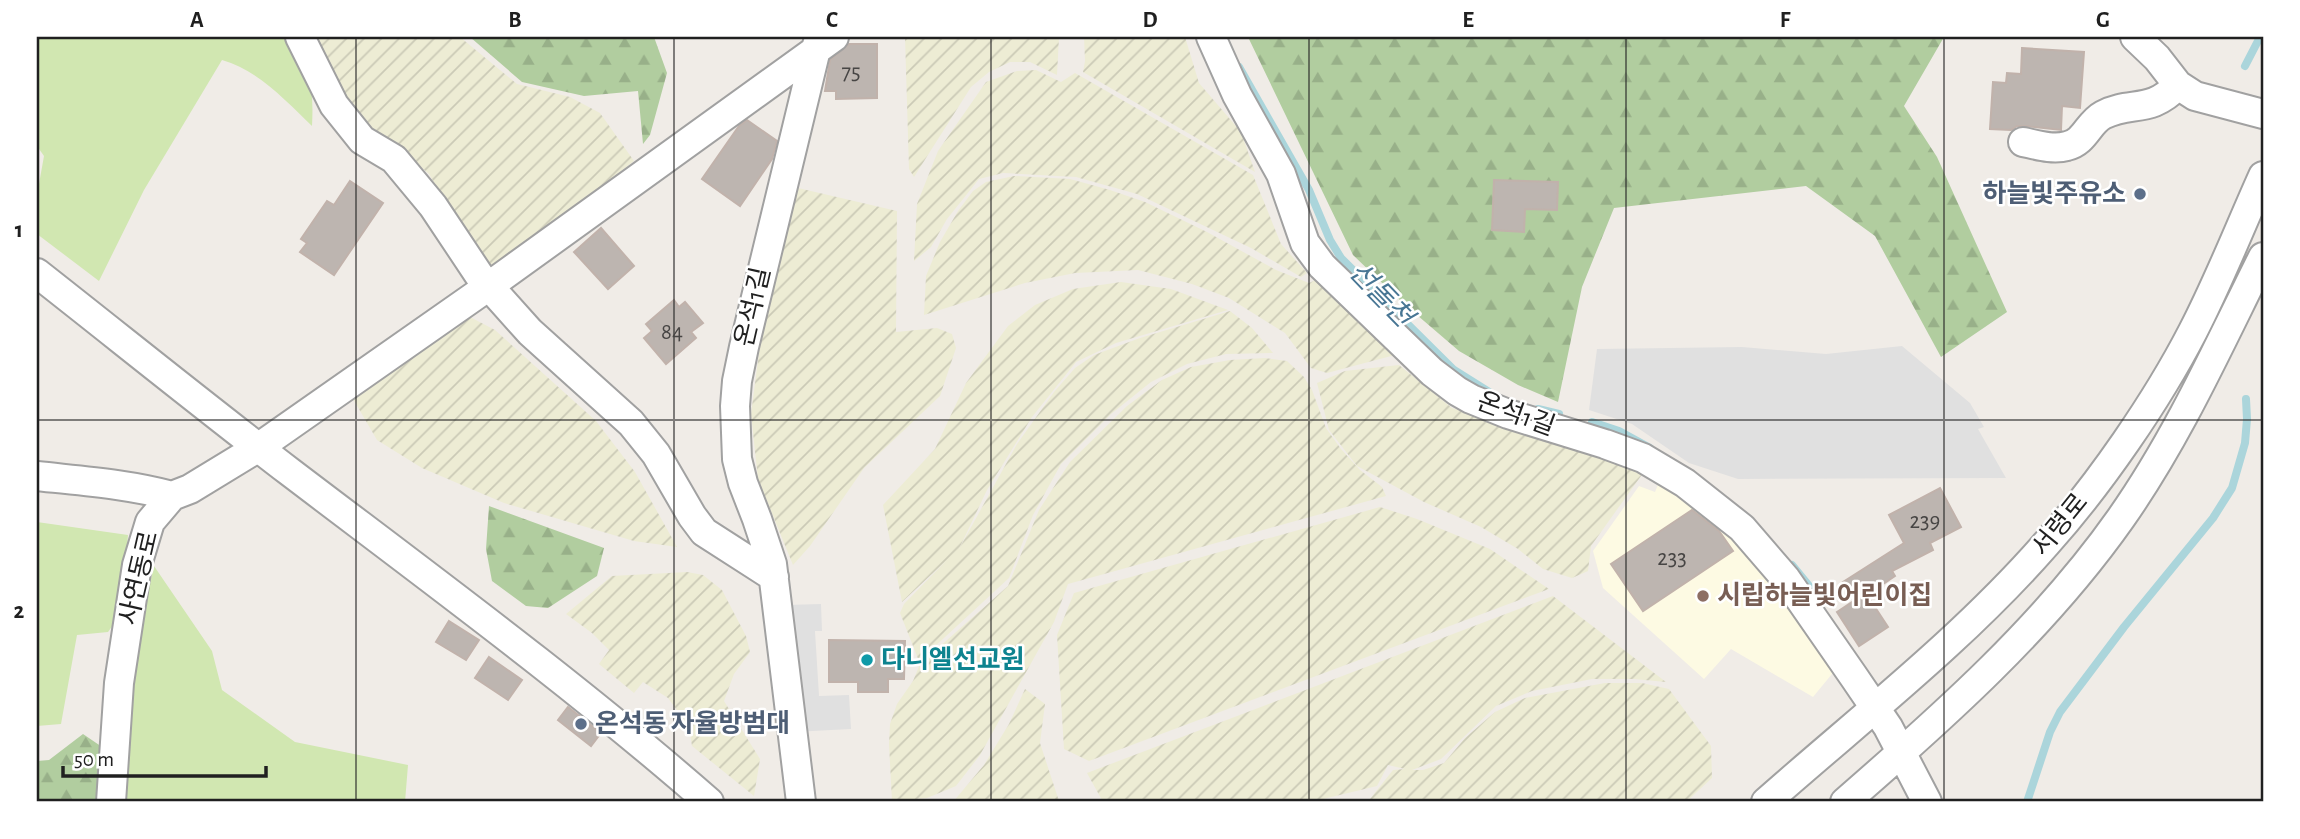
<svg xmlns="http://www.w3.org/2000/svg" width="2300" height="839" viewBox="0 0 2300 839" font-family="'Alegreya Sans','Noto Sans KR',sans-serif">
<defs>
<pattern id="farmland-furrows" width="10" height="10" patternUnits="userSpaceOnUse" patternTransform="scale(1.75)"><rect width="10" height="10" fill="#edecd4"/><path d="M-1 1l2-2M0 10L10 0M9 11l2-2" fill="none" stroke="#cbcab6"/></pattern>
<pattern id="forest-firs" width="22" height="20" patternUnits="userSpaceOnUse" patternTransform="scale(1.75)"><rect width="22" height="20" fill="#b1cd9f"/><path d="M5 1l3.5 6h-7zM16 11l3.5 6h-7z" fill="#98b089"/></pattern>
</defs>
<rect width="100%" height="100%" fill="#f0ece7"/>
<path fill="#fdfae3" d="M1659,482L1716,509L1841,663L1813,697L1731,649L1704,679L1603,588L1593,551L1639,486L1655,492Z"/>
<path fill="url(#farmland-furrows)" d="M312,37H460L517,84L570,97L600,113L634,161L488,274L429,174L396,145L360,123Z
M905,37H1059L1057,75L1030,62H1010L989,72L971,87L914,177L909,169Z
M1084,37H1185L1199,83L1241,132L1255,172L1083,72L1085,61Z
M1036,70L1061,82L1075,73L1253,175L1281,244L1307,273L1301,277L1251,248L1137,194L1076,177L1003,173L979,179L947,219L931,247L914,261L917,204L938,151L986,82L1017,71Z
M1014,176L1070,179L1110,190L1145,202L1207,232L1276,270L1309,283L1322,277L1395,355L1327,373L1311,368L1285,333L1229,298L1192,284L1138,270L1075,273L1025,283L924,315L926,276L940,242L958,211L973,191L986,182Z
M798,188L897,211L896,332L937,328L952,334L956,348L940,396L864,468L810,546L793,565L758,479L751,414L762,330Z
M1121,282L1171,289L1228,310L1116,343L1076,362L1032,417L987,490L959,549L1017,444L1054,392L1075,368L1094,355L1140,338L1230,311L1252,328L1273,353L1226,354L1187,364L1151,382L1111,414L1061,464L1033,515L1009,578L919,661L900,613L904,604L947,560L902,602L883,505L935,449L966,383L1008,326L1035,305L1073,289Z
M470,317L495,330L596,421L635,472L677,547L634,541L504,503L422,468L377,440L349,392Z
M1265,358L1287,361L1304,377L1312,390L1326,428L1341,449L1360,470L1382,487L1386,496L1068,584L1054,622L980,755L956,786L927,798L892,801L889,744L890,724L897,704L913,681L920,664L1008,586L1039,510L1070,462L1127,406L1162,380L1191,367L1230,360Z
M1399,365L1452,408L1646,469L1591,546L1588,571L1572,578L1543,569L1518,549L1481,527L1424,502L1357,466L1329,430L1317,383L1345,371Z
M1380,507L1417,519L1490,549L1549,589L1089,761L1064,749L1057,635L1074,593Z
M687,572L703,575L722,590L746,636L750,652L734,674L724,701L760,759L754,796L692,746L689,727L668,698L643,682L634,693L599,664L609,650L592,633L566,614L612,576Z
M1553,596L1666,682L1634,679H1592L1532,691L1496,706L1441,759L1412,770H1423L1444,763L1465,738L1495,712L1525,698L1605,683H1642L1669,689L1711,746L1712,778L1686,802H1371L1370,799L1393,770L1405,769L1388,765L1377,786L1319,800L1296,802H1103L1087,773Z
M1025,689L1045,704L1040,743L1058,798L1062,802H953L984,765L1009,724Z"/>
<path fill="#d1e7b1" d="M37,37H290C310,72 314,85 312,126C286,101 258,70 222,60L144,190L99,281L37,234V195L44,156L37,146Z
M37,522L128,535L121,614L108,632L77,635L61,724L37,726Z
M154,566L212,651L222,690L295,742L408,765L405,802H126L127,679Z"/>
<path fill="url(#forest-firs)" d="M470,37H654L667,73L650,135L643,144L638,91L584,96L522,82Z
M1248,37H1944L1904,106L1937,157L2007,312L1941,357L1875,236L1806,186L1614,208L1582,287L1558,402L1518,385L1459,351L1403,303L1353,255Z
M489,506L604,548L597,576L548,608L526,606L492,581L486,549Z
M83,734L108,751L101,802H37V761L49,760Z"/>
<path fill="#e0e0e0" d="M1902,346L1970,403L1984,427L1978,429L2006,478L1738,479L1689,463L1632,424L1589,410L1597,349L1742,347L1826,354Z
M821,604L822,631H815L819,696L849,695L851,729L793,732L786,605Z"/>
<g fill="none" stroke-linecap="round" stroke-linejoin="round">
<path stroke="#abd5db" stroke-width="8" d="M2245,66L2260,37
M1239,67L1309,190L1330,240L1341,258L1454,370L1489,392
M1538,409L1559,414
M1592,422L1619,431L1650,448
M1792,565L1819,598
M2027,802L2050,732L2060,712L2124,627L2213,518L2232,488L2245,443L2247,419L2246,399"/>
</g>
<path fill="#bdb5b0" stroke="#c1b2ab" stroke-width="2" d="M849,44H877V98L836,99V91H825L830,60Z
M2022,48L2084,52L2080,108L2062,106L2061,130L2026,126H2017L2011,130L1990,129L1993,82L2006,83L2007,73L2021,74Z
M747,120L777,141L772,159L740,206L702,179L739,126Z
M1494,180L1558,182L1557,210L1525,209L1524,232L1492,230Z
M350,181L383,203L334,275L300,252L307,243L301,239L327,201L334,205Z
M601,228L634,266L608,289L574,252Z
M674,300L679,307L685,302L703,323L691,332L696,338L666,364L644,338L652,331L646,324Z
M1940,488L1961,527L1930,543L1933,550L1892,571L1895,576L1867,595L1888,627L1859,646L1837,612L1855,600L1843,582L1904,543L1889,515Z
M1692,510L1719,531L1733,551L1643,611L1611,564Z
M449,621L479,640L466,660L436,642Z
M829,640L905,641L904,679H888V692H858V682H829Z
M489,657L522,680L508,700L475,678Z
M568,707L601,733L591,746L558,720Z"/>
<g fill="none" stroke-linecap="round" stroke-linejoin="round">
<g stroke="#a1a1a1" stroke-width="32">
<path id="minor" d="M300,37L334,105L362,140L394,159L433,206L479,275L530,332L631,423L656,454L692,516L704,532L774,577
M1211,37L1237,95L1281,174L1305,243L1322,266L1432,372L1457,391L1471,399L1508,414L1605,444L1643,458L1685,483L1742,528L1786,579L1854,677L1888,727L1927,802
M2135,37L2157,58L2178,85L2195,96L2263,114
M2023,142C2037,145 2053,150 2067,146C2085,142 2088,123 2103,115C2132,100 2149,115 2178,85
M37,273C121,339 205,407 290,472C432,580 575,685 709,802
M37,476C82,481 128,484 172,496L150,522L137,565L119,683L111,802
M172,496L190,489L259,447L489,286L834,37
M801,802L772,564L757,519L743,483L737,459L735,406L737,381L744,347L817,45
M1766,802C1861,718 1962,640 2046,544C2099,485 2157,401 2193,331C2219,281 2240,227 2263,176
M1845,802C1944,716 2045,626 2121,518C2178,437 2219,345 2263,257"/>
</g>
<use href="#minor" stroke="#fff" stroke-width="28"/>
</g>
<path fill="none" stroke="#202020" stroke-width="2" stroke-opacity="0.55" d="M356,37V802M674,37V802M991,37V802M1309,37V802M1626,37V802M1944,37V802M37,420H2263"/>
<g fill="#5c6f8a" stroke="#fff" stroke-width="2.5">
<circle cx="2140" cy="194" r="7"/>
<circle cx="581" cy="724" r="7"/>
</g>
<circle fill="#8d6e63" stroke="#fff" stroke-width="2.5" cx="1703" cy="596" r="7"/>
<circle fill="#0f9aa8" stroke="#fff" stroke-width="2.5" cx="867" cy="660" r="7"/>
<g text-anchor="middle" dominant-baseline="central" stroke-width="5" stroke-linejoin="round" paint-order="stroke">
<g font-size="23" fill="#474544">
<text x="851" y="72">75</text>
<text x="672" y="332">84</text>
<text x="1925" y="521">239</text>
<text x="1672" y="558">233</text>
</g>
<g font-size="26" font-weight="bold" fill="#4e5e75" stroke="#fff" text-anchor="end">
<text x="2126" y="194">하늘빛주유소</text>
<text x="595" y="724" text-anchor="start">온석동 자율방범대</text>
</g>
<g font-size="26" fill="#202020" stroke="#fff">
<text transform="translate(753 307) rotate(-77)">온석1길</text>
<text transform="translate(1516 414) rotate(20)">온석1길</text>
<text transform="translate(2060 525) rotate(-51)">서령로</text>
<text transform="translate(139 578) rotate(-77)">사연동로</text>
</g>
<g font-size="26" font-weight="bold" fill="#785e54" stroke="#fff" text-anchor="start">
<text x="1717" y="596">시립하늘빛어린이집</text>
</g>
<g font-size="26" font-weight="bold" fill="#0d838f" stroke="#fff" text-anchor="start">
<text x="881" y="660">다니엘선교원</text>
</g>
<g font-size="28" font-style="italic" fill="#487694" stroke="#fff">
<text transform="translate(1380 295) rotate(46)">선돌천</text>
</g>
</g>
<rect width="2300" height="839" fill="none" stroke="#ffffff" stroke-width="77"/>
<path d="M63 766v10h203v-10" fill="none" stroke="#202020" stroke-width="3.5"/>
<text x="74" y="766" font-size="21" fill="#202020" stroke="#ffffff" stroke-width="5" paint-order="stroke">50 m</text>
<rect x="38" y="38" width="2224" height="762" fill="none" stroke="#202020" stroke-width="2.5"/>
<g font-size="23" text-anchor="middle" font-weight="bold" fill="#202020">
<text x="197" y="27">A</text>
<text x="515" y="27">B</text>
<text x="832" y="27">C</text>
<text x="1150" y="27">D</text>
<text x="1468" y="27">E</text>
<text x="1785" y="27">F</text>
<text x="2103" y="27">G</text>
<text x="19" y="237">1</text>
<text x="19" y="618">2</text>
</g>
</svg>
